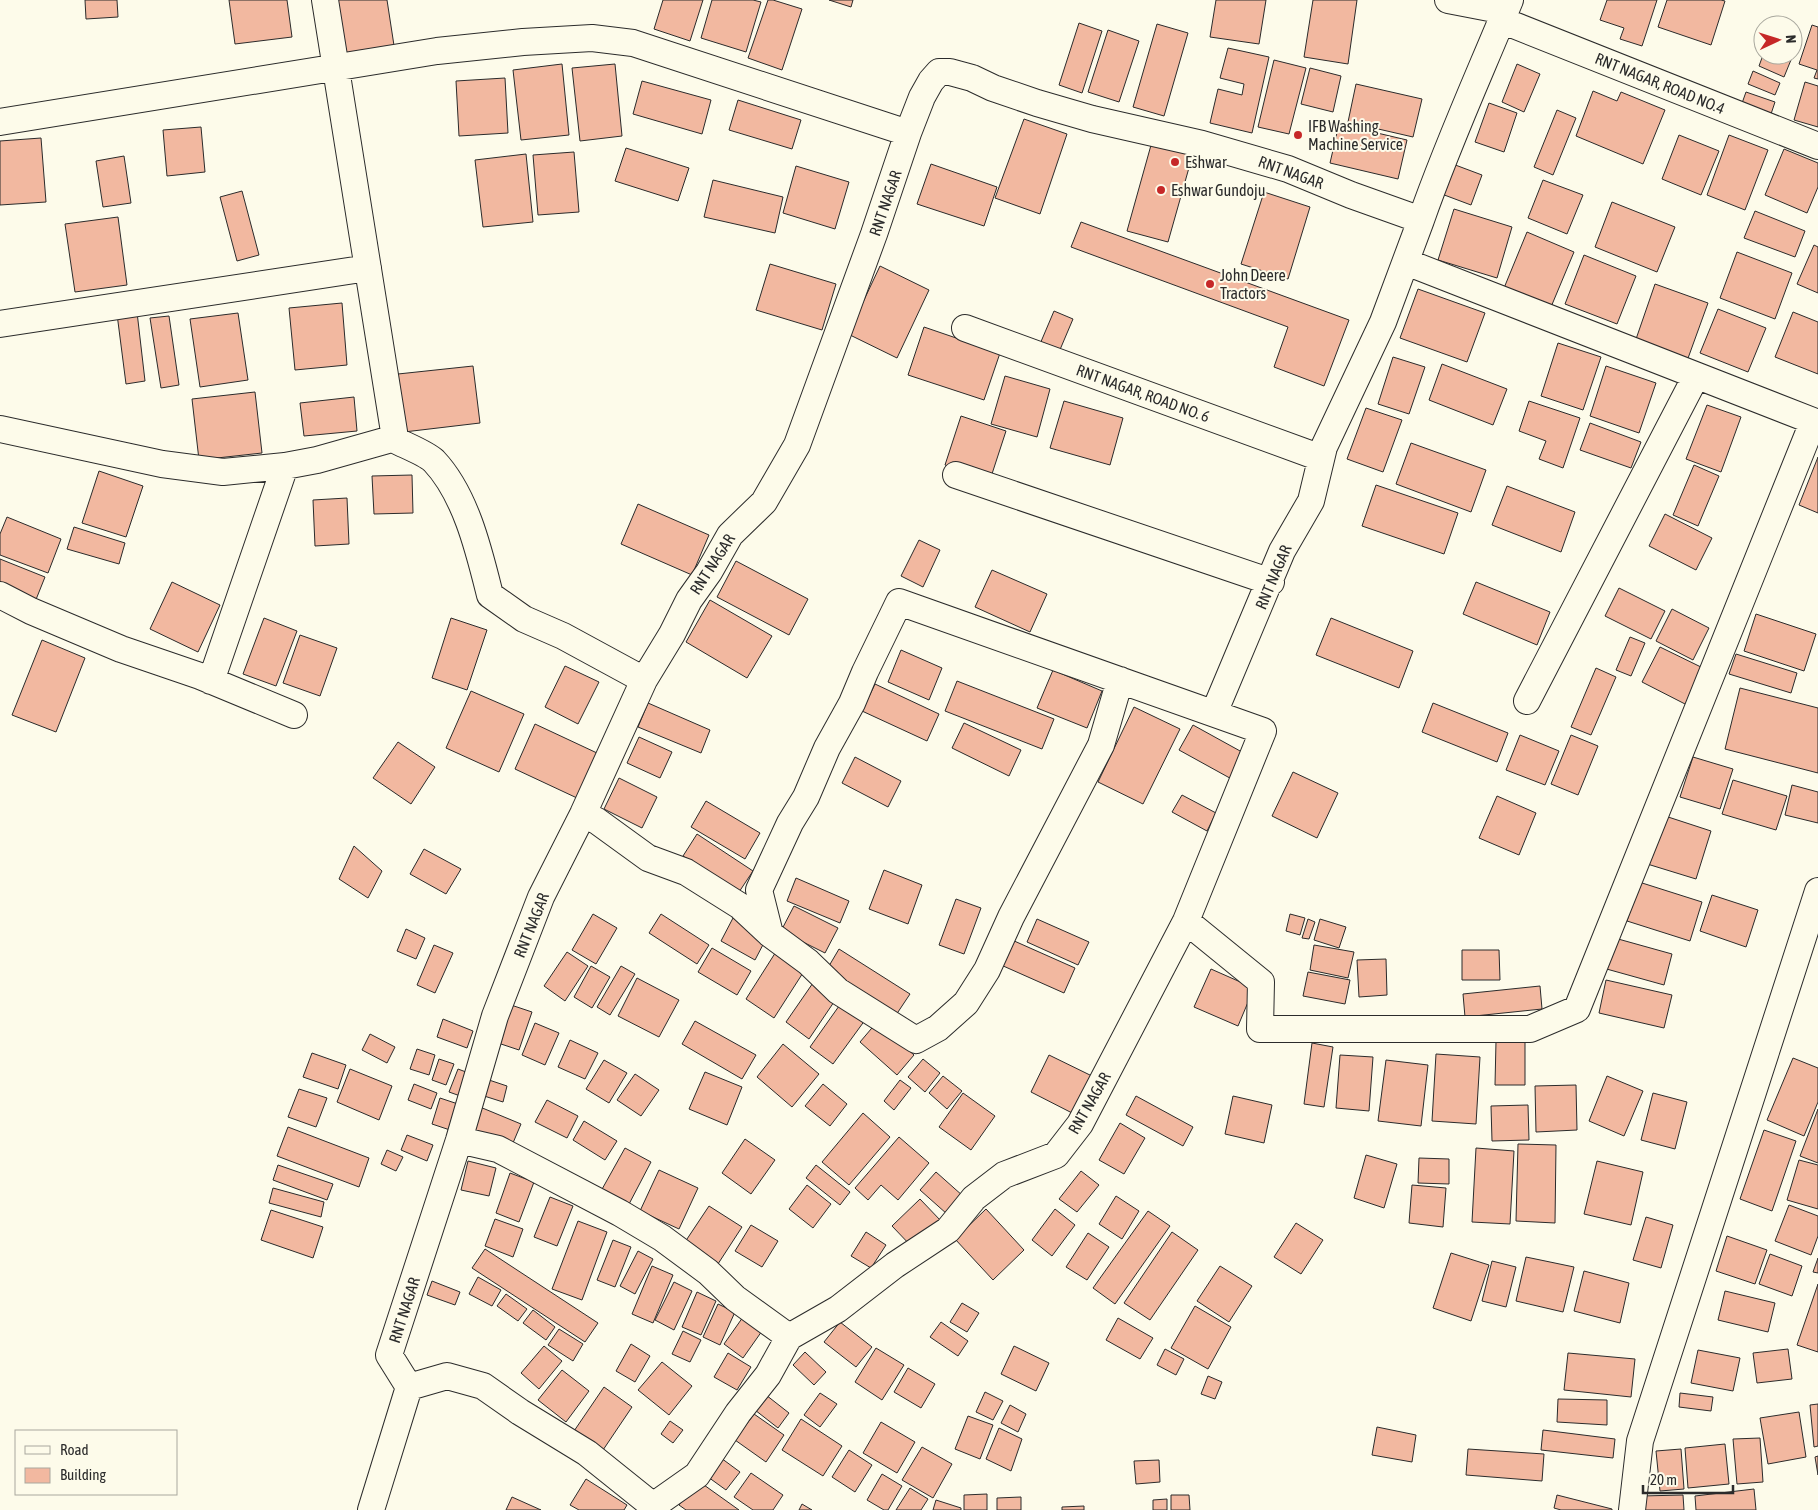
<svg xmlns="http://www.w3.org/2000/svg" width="1818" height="1510" viewBox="0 0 1818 1510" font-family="'Asap Condensed',sans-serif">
<rect width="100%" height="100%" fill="#fdfbea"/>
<path fill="#f2b8a0" stroke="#2b2b2b" d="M85,0H117L118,17L86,19Z
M229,0H287L292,37L235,44Z
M334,0H387L395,52L342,59Z
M663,0H703L690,41L654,29Z
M712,0H753L761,2L746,52L701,38Z
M768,0H773L802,9L782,70L748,58Z
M829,0H853L851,7Z
M1216,0H1266L1259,44L1210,37Z
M1313,0H1357L1348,64L1304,57Z
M1607,0H1657L1642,46L1620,39L1624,28L1600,20Z
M1667,0H1721L1725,1L1711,45L1658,27Z
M1079,23L1102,31L1082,93L1059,85Z
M1157,24L1188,33L1164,116L1133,107Z
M1812,25L1818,27V79L1814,78L1817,70L1799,64Z
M1108,30L1139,41L1119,102L1088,92Z
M1793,42L1797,44L1793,55Z
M1228,48L1269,57L1252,133L1210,123L1218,89L1242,95L1244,84L1220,78Z
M1763,55H1793L1784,77L1759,66Z
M1274,60L1306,68L1289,134L1258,127Z
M562,64L569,135L521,140L513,70Z
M615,64L622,136L580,141L572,68Z
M1517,64L1540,74L1524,112L1502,102Z
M1310,68L1341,76L1333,112L1301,104Z
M1753,71L1780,83L1775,95L1748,84Z
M505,78L508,133L459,136L456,81Z
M642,81L711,100L702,134L633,114Z
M1805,82L1818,86V127L1794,120Z
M1356,84L1422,99L1413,137L1348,122Z
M1593,91L1617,101L1621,92L1665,110L1643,164L1576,136Z
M1746,92L1775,102L1770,117L1741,106Z
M738,100L801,120L792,149L729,130Z
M1489,103L1517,113L1504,152L1475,142Z
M1557,110L1576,118L1553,175L1534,167Z
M1024,119L1067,134L1040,214L995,198Z
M1339,124L1407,140L1398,179L1330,163Z
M201,127L205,172L167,176L163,130Z
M1679,135L1719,151L1701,195L1662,179Z
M1729,135L1768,150L1745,210L1707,195Z
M41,138L46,202L0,205V141Z
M1153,138L1194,150L1168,242L1127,231Z
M626,148L689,168L678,201L615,181Z
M1784,149L1818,163V187L1807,213L1765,195Z
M574,152L579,212L538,215L533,155Z
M526,154L533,222L483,227L475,160Z
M124,156L131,203L103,207L96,161Z
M1450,163L1482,175L1471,205L1439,193Z
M931,164L997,187L984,226L917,204Z
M796,166L849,182L835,229L783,213Z
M713,180L783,197L775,233L704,217Z
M1543,180L1583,195L1567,234L1528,218Z
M242,191L259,255L237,261L220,197Z
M1264,192L1310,207L1288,279L1241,264Z
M1612,202L1675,227L1657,272L1595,247Z
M1454,209L1512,227L1497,278L1438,260Z
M1755,211L1805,231L1795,257L1744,238Z
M118,217L127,285L75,292L65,224Z
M1081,222L1349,320L1324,386L1274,367L1288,327L1071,247Z
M1527,232L1574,252L1551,307L1504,288Z
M1814,245L1818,247V293L1797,284Z
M1737,252L1792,273L1775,319L1720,298Z
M1584,255L1636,276L1617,324L1565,304Z
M770,264L836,284L822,330L756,310Z
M880,266L929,290L897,358L848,334Z
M1655,284L1708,303L1687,361L1635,342Z
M1418,289L1485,313L1467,362L1400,338Z
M342,303L347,365L295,370L289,308Z
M1718,309L1766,328L1748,372L1700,353Z
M1054,311L1073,319L1059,352L1040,344Z
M137,312L145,381L126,384L117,314Z
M1793,312L1818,322V374L1775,357Z
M238,313L248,380L200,387L190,319Z
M169,316L179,385L161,388L150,318Z
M924,327L1000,353L984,400L908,375Z
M1558,343L1601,357L1583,410L1541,396Z
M1393,357L1425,367L1409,414L1378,404Z
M1442,364L1507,389L1493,425L1429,400Z
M473,366L480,423L404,432L398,374Z
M1606,366L1656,383L1639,433L1590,416Z
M1005,376L1050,389L1037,437L991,424Z
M255,392L262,453L199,460L192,399Z
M354,397L357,431L304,436L300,403Z
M1064,401L1123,418L1110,465L1050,448Z
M1529,401L1580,418L1563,468L1539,459L1546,441L1519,431Z
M1707,405L1741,417L1721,472L1686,459Z
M1366,408L1402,420L1383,472L1347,459Z
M961,416L1006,431L990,480L945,465Z
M1590,423L1641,442L1631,468L1580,450Z
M1411,443L1486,470L1471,512L1396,484Z
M1818,457V513L1799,505Z
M1694,465L1719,476L1698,526L1673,515Z
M99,471L143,486L126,537L82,523Z
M412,475L413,513L374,514L372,476Z
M1376,485L1458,513L1444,554L1362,526Z
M1507,486L1575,512L1561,552L1492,525Z
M347,498L349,544L315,546L313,500Z
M638,504L709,535L692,575L621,544Z
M1665,514L1712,538L1696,570L1649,546Z
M7,517L61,539L48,573L0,555V534Z
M74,527L125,543L119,564L67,549Z
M919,540L940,550L923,587L901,576Z
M0,559L45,577L35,602L0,588Z
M736,561L808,599L789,635L717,597Z
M992,570L1047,594L1030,632L975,607Z
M172,582L220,605L198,652L150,629Z
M1476,582L1550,612L1537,645L1463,614Z
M1619,588L1665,611L1651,639L1605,616Z
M710,600L772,636L747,678L686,642Z
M1672,609L1709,628L1693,660L1656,641Z
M1756,614L1816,634L1804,671L1744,651Z
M264,618L297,631L276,686L243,674Z
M451,618L487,630L467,690L432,678Z
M1331,618L1413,651L1399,688L1316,655Z
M300,635L337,648L320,696L283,683Z
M1630,637L1645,643L1631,676L1616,670Z
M42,640L85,658L56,732L12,715Z
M1660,647L1705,669L1687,705L1642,682Z
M901,650L942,668L929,700L888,682Z
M1736,654L1797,673L1791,693L1729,674Z
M565,666L599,682L578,724L545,707Z
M1596,668L1616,677L1591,735L1571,727Z
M1053,670L1102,691L1087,728L1037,708Z
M957,681L1054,719L1042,749L945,711Z
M875,684L939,714L927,741L862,711Z
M1740,688L1818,708V773L1725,749Z
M471,691L524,714L499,772L446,748Z
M648,703L710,730L701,753L638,727Z
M1433,703L1508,733L1497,762L1422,732Z
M1134,707L1180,729L1143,804L1098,782Z
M964,723L1021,750L1009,776L952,748Z
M535,724L597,753L577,798L515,769Z
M1193,725L1251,757L1237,782L1179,750Z
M1520,735L1559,751L1545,785L1506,770Z
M1571,735L1598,746L1578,795L1551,784Z
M639,737L672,752L660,778L627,763Z
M398,742L435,767L411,804L373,778Z
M855,757L901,781L888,807L842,783Z
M1693,757L1733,769L1720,809L1680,797Z
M1293,772L1338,793L1317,838L1272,816Z
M619,778L657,797L642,828L604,809Z
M1733,780L1787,796L1776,830L1722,814Z
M1792,785L1818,792V823L1785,815Z
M1182,795L1216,813L1207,831L1172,812Z
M1497,796L1536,813L1519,855L1479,838Z
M706,801L760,833L745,859L691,827Z
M1659,814L1711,831L1696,879L1644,863Z
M697,834L753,871L739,892L683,856Z
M354,846L382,871L368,898L339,879Z
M424,849L461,869L446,894L410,874Z
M884,870L922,885L908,924L869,909Z
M796,878L849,901L840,923L787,901Z
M1639,882L1702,902L1690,941L1627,921Z
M1712,895L1758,910L1746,947L1700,931Z
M956,899L981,908L964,954L939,945Z
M794,906L838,928L825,953L781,931Z
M593,914L617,928L596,964L572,950Z
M661,914L709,945L697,964L649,933Z
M1290,914L1305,918L1300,935L1286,931Z
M733,918L767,937L755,960L721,941Z
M1037,919L1089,942L1078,965L1027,942Z
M1308,919L1315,922L1309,939L1302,938Z
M1320,919L1346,927L1339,948L1314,940Z
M406,929L425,938L416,959L397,951Z
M1611,937L1672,954L1664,985L1603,968Z
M1012,940L1075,968L1064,993L1001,965Z
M434,945L453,953L435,993L417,985Z
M1314,945L1354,952L1348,978L1310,970Z
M779,947L808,965L774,1018L746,999Z
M712,948L751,971L737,995L698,972Z
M839,949L910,994L896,1015L826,971Z
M1462,950H1499L1500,980H1462Z
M567,952L588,966L565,1001L544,986Z
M1386,959L1387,995L1359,997L1357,960Z
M591,966L610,977L592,1008L574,997Z
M621,966L635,974L610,1015L597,1007Z
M1211,969L1254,988L1238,1026L1194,1007Z
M1308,972L1350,980L1345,1004L1303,996Z
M637,978L679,1000L659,1037L618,1016Z
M815,980L838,996L809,1039L786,1022Z
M1606,980L1672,995L1664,1028L1599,1013Z
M1540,986L1542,1009L1465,1017L1463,994Z
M844,999L868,1016L833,1064L810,1047Z
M505,1003L532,1012L519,1050L492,1041Z
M443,1019L473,1031L467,1048L437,1037Z
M695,1021L756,1055L742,1079L682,1044Z
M877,1022L914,1055L897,1075L860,1042Z
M535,1023L559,1033L545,1065L522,1055Z
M370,1034L395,1047L387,1063L362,1050Z
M570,1040L598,1053L585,1079L558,1067Z
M1496,1041L1525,1042V1085H1495Z
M1312,1043L1333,1047L1324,1107L1304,1104Z
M783,1044L819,1074L792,1107L757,1077Z
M417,1049L435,1055L429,1075L410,1069Z
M312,1053L346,1065L338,1089L303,1077Z
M1436,1054L1480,1057L1476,1124L1432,1121Z
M1049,1055L1094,1077L1076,1115L1031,1092Z
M1340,1055L1373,1057L1369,1111L1336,1108Z
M1793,1058L1818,1068V1102L1804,1136L1767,1120Z
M439,1059L454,1064L446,1085L432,1080Z
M923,1059L940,1073L925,1092L908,1077Z
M604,1060L627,1073L609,1103L586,1089Z
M1386,1060L1428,1065L1421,1126L1378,1121Z
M350,1069L392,1086L379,1120L337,1102Z
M458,1069L474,1075L466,1098L449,1092Z
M705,1072L742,1087L727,1125L689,1109Z
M635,1074L659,1090L641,1116L617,1100Z
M943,1076L962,1091L947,1109L929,1093Z
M1607,1076L1643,1091L1624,1136L1589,1121Z
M486,1079L507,1086L503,1102L481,1095Z
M900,1080L911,1088L894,1110L884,1101Z
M414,1084L437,1093L431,1109L408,1100Z
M823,1084L847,1104L830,1126L805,1106Z
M1576,1085L1577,1130L1536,1132L1535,1086Z
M299,1089L327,1098L316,1127L288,1117Z
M963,1093L995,1116L971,1150L939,1127Z
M1653,1093L1687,1102L1675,1149L1641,1140Z
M1136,1096L1193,1127L1183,1146L1126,1115Z
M1233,1096L1272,1105L1264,1143L1225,1134Z
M440,1098L461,1105L453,1131L432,1124Z
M547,1100L578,1116L567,1138L535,1122Z
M1528,1105L1529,1140L1492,1141L1491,1106Z
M480,1107L521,1124L510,1150L469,1134Z
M1818,1109V1163L1800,1156Z
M863,1113L890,1137L849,1185L822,1162Z
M584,1121L617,1141L605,1160L573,1140Z
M1120,1123L1145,1138L1124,1174L1099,1160Z
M288,1127L369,1158L359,1187L277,1156Z
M1764,1130L1796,1141L1772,1211L1740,1199Z
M407,1135L433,1145L427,1161L401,1150Z
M899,1137L929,1163L898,1200L881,1185L868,1200L855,1188Z
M745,1139L775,1160L751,1194L722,1173Z
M1518,1144L1556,1145L1555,1223L1516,1221Z
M625,1148L651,1162L628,1206L601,1191Z
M1476,1148L1514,1151L1510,1224L1472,1222Z
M387,1150L403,1157L396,1171L381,1164Z
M1366,1155L1397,1164L1384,1208L1354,1198Z
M1419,1158L1449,1159V1184L1418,1183Z
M1799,1160L1818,1165V1209L1787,1200Z
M468,1161L496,1168L489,1196L461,1190Z
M1597,1161L1643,1172L1631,1225L1584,1214Z
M278,1165L333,1184L327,1200L273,1180Z
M816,1165L850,1192L840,1205L806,1178Z
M659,1170L698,1188L679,1229L640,1211Z
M1081,1171L1099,1185L1077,1212L1059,1199Z
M936,1172L963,1196L947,1214L920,1190Z
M510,1173L534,1182L519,1222L496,1213Z
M807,1185L831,1204L813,1228L789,1209Z
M1412,1185L1446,1188L1443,1227L1409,1223Z
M273,1188L324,1202L321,1217L269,1203Z
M1116,1196L1139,1211L1122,1239L1099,1224Z
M550,1197L573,1206L557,1246L534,1237Z
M920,1199L941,1221L913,1248L892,1226Z
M1789,1205L1818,1216V1236L1811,1255L1775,1241Z
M709,1206L742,1227L716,1267L683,1245Z
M986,1209L1024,1250L993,1280L955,1239Z
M1055,1209L1075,1225L1052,1256L1032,1240Z
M271,1210L323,1227L313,1258L261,1240Z
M1148,1211L1170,1226L1115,1304L1093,1288Z
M1646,1217L1673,1225L1661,1268L1633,1260Z
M495,1219L523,1229L513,1257L485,1246Z
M578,1221L607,1232L582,1300L552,1289Z
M1296,1223L1323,1240L1301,1274L1274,1257Z
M751,1225L778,1241L762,1267L735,1251Z
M866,1232L886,1245L871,1268L851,1256Z
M1172,1232L1198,1250L1150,1320L1124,1303Z
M1088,1233L1109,1247L1087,1280L1066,1267Z
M1727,1236L1767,1250L1755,1284L1716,1271Z
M613,1240L631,1247L615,1287L597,1280Z
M485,1249L598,1323L585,1342L472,1268Z
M638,1251L653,1259L635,1294L620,1286Z
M1451,1253L1489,1265L1471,1321L1433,1308Z
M1770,1254L1802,1266L1792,1296L1759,1284Z
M1526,1257L1574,1267L1563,1312L1516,1301Z
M1818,1258V1273L1813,1272Z
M1492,1261L1516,1267L1506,1307L1482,1301Z
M652,1266L673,1275L653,1323L632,1314Z
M1220,1266L1252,1286L1229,1322L1197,1301Z
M1584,1271L1629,1283L1620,1323L1574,1311Z
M478,1277L501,1290L492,1306L469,1294Z
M432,1281L460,1292L455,1305L427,1295Z
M674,1282L692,1291L674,1330L655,1320Z
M1818,1284V1352L1797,1345Z
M1725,1291L1775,1303L1768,1332L1718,1320Z
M697,1292L716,1301L701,1335L682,1327Z
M506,1294L527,1309L518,1321L497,1306Z
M962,1303L979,1313L967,1332L950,1322Z
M718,1304L735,1312L720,1345L703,1337Z
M1195,1306L1231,1327L1208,1369L1171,1348Z
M533,1310L555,1327L546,1340L523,1323Z
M743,1317L762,1331L743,1358L724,1344Z
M1118,1318L1153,1338L1140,1359L1106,1340Z
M840,1322L872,1347L856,1367L824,1342Z
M941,1322L968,1341L958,1356L930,1337Z
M559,1329L583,1344L573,1361L548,1345Z
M683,1331L701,1340L690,1362L672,1354Z
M631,1344L650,1356L635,1382L616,1371Z
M544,1346L562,1361L539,1389L521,1373Z
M1014,1346L1049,1363L1036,1391L1001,1374Z
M876,1348L904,1365L882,1400L855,1382Z
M1165,1349L1184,1359L1176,1375L1157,1365Z
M1788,1349L1792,1379L1757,1383L1753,1353Z
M1698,1350L1740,1358L1733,1391L1691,1383Z
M805,1352L826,1372L814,1385L793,1365Z
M728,1353L751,1367L737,1390L714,1377Z
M1568,1353L1635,1359L1631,1397L1564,1390Z
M662,1362L692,1386L669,1415L638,1390Z
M908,1368L935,1384L921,1408L894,1392Z
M562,1370L589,1391L566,1422L538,1400Z
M1208,1376L1222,1382L1215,1399L1201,1394Z
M604,1387L632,1407L601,1453L572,1434Z
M985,1392L1003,1401L993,1420L976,1412Z
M820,1393L837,1404L820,1427L804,1415Z
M1680,1393L1713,1397L1711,1411L1679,1407Z
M766,1395L789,1413L778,1428L755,1410Z
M1558,1399L1607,1400V1425L1557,1422Z
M1818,1404V1446L1814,1447L1810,1405Z
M1010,1405L1026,1414L1018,1432L1001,1423Z
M1799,1412L1806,1457L1768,1464L1760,1418Z
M754,1414L784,1435L766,1462L735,1440Z
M968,1416L993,1425L980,1459L955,1449Z
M801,1419L842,1446L823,1476L782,1450Z
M670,1421L683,1430L673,1443L661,1434Z
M881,1422L915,1442L897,1473L863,1453Z
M1377,1427L1416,1435L1412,1462L1372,1455Z
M999,1428L1022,1439L1011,1471L986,1459Z
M1543,1430L1615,1439L1613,1458L1541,1450Z
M1760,1438L1763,1482L1737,1484L1733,1439Z
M1725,1444L1729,1484L1688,1488L1685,1448Z
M922,1447L952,1464L933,1498L902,1480Z
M1468,1449L1544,1454L1542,1481L1466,1475Z
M1681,1449L1684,1489L1660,1491L1656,1451Z
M849,1450L872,1465L855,1492L832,1477Z
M1818,1456V1475L1815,1457Z
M721,1458L740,1472L726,1490L708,1477Z
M1159,1460L1160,1482L1136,1484L1134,1461Z
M751,1473L783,1495L773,1510H753L734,1497Z
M882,1474L902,1486L888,1510H884L867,1500Z
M586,1479L627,1505L624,1510H579L570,1505Z
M697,1480L739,1510H686L679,1505Z
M910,1488L928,1499L921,1510H896Z
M1754,1489L1756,1510H1696L1695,1496Z
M987,1494V1510H964V1495Z
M1171,1495H1189L1190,1510H1171Z
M1557,1495L1612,1509V1510H1561L1554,1508Z
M1683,1495L1684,1510H1641V1496Z
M512,1497L541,1510H506Z
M1021,1497V1510H997V1498Z
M1167,1499V1510H1153V1500Z
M936,1500L961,1508V1510H933Z
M802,1504L812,1510H799Z
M1084,1506V1510H1062V1507Z"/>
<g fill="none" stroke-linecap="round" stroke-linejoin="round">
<g stroke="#2b2b2b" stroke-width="28">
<path id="minor" d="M325,0L395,438L397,441C407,446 427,454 434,461C466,495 479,551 490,595L524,619L563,636L644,680
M1448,0L1505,11
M1501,20L1818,146
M0,122L437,51L523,42L592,38L633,43L908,133
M1406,262L1818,423
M0,324L368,268
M965,328L1321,458
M0,429L162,464L223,472L285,466L317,460L395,438
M956,475L1271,582
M0,595L31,611L121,649L200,676L294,715
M211,681L285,466
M1527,701L1696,376
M1214,713L1282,551L1311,501L1324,447L1383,322L1421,220
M583,814L597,821L648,858L686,872L740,906L770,934L808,962L838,991L916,1040L938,1028L966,1003L987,970L1011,917L1101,745L1120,680
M1186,921L1261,982L1260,1029H1530L1577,1009L1813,422
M459,1140L498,1149L620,1213L662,1238L708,1272L735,1298L789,1337
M409,1387L447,1376L483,1386L520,1412L587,1453L653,1506
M371,1510L409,1387L389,1355L459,1140L495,1016L541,897L583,814L644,680L672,634L689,600L709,572L730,535L764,502L797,445L874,234L908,133L922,97L931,81L939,72H950L972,78L993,88L1037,103L1092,119L1202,144L1288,169L1351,195L1421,220C1447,145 1480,73 1510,0
M650,1510L653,1506L697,1475L738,1413L768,1375L789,1337L838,1309L895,1265L948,1230L974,1198L1004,1175L1056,1155L1080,1124L1186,921L1263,731L899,602L865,672L852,703L827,748L806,797L790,823L759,890L770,934
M1632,1510L1640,1441L1818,891"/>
</g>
<use href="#minor" stroke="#fdfbea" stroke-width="26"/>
</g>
<g fill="#c62828" stroke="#fdfbea" stroke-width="2">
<circle cx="1298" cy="135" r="5"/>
<circle cx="1175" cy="162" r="5"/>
<circle cx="1161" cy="190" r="5"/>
<circle cx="1210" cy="284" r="5"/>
</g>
<g text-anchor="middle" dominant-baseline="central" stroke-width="4" stroke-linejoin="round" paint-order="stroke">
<g font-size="16" fill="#2b2b2b" stroke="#fdfbea">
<text transform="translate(1660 83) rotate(22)">RNT NAGAR, ROAD NO.4</text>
<text transform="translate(1291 172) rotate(20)">RNT NAGAR</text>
<text transform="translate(885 203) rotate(-71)">RNT NAGAR</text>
<text transform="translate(1143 393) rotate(20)">RNT NAGAR, ROAD NO. 6</text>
<text transform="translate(712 564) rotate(-57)">RNT NAGAR</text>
<text transform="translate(1273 577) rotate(-67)">RNT NAGAR</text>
<text transform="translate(531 925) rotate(-68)">RNT NAGAR</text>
<text transform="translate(1089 1103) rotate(-60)">RNT NAGAR</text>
<text transform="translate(404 1310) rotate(-72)">RNT NAGAR</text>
</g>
<g font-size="16" fill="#2b2b2b" stroke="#fdfbea" text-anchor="start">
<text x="1308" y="126">IFB Washing<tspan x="1308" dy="18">Machine Service</tspan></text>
<text x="1185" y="162">Eshwar</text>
<text x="1171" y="190">Eshwar Gundoju</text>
<text x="1220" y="275">John Deere<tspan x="1220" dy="18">Tractors</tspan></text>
</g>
</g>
<rect x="15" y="1430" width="162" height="65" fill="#fdfbea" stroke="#a9a89e"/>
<rect x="25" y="1446" width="25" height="8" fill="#fdfbea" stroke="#a9a89e"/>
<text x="60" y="1455" font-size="15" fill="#2b2b2b">Road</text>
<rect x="25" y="1468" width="25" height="15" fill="#f2b8a0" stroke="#a9a89e"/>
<text x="60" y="1480" font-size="15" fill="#2b2b2b">Building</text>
<g transform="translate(1778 40) rotate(86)"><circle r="24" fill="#fdfbea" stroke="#a9a89e"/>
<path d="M0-4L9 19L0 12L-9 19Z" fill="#c62828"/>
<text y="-8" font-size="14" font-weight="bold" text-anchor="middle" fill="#2b2b2b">N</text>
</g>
<path d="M1643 1485v8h90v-8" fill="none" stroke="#2b2b2b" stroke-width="2.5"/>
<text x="1650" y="1485" font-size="15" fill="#2b2b2b" stroke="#fdfbea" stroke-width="4" paint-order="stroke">20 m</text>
</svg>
